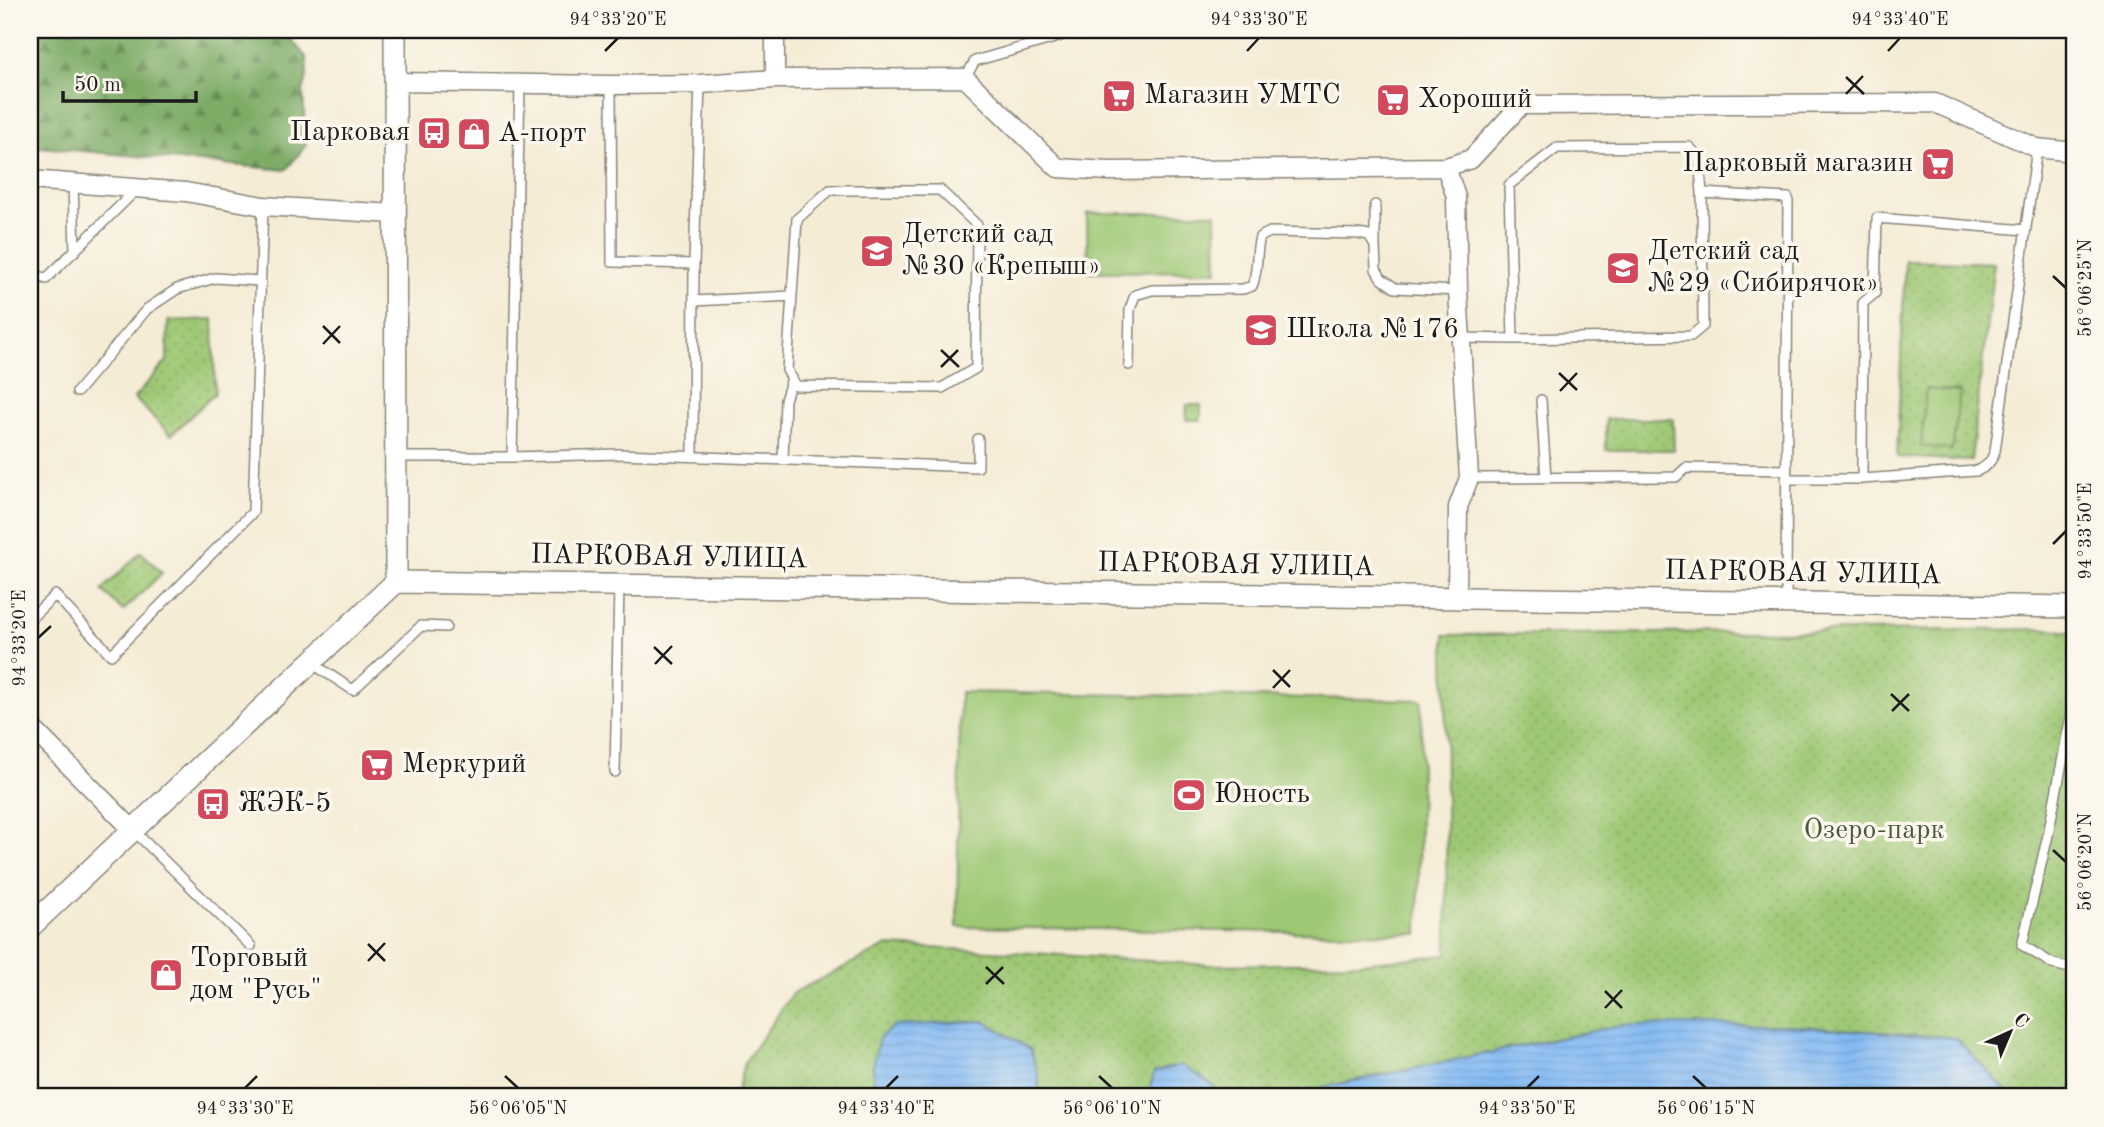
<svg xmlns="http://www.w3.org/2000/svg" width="2104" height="1127" viewBox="0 0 2104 1127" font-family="'Old Standard TT',serif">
<defs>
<pattern id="forest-firs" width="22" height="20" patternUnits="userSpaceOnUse" patternTransform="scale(1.75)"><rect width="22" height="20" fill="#7eac66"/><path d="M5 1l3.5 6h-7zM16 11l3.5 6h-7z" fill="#668b53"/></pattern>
<pattern id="park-dots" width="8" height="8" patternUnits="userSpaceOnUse" patternTransform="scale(1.75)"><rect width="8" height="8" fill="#9ec874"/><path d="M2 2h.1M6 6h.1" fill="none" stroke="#88ab64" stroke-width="1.8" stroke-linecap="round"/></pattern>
<pattern id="water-rules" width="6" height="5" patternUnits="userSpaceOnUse" patternTransform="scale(1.75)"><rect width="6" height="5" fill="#85bbf4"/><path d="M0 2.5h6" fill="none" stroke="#72a0d1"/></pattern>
</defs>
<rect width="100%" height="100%" fill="#fbf7ec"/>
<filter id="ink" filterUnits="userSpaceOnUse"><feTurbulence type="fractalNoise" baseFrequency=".0143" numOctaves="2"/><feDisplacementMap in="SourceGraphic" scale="14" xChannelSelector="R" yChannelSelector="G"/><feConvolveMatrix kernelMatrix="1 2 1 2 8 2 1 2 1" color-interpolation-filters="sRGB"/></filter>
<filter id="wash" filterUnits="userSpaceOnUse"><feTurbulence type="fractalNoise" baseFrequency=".00686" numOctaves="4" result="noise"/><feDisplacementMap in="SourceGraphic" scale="28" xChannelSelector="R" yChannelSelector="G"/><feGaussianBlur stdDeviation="1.57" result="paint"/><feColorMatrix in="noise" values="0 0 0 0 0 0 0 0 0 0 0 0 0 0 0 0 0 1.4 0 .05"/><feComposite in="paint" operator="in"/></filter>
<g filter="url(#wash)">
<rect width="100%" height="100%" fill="#f5ecd6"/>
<path fill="url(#forest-firs)" stroke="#4d6441" stroke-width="2" d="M30,30H280L290,38L307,58V75L303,91L306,145L286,170L30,146Z"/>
<path fill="url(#park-dots)" stroke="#5d7248" stroke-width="2" d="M1905,260L1994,263L1971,461L1897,457Z
M213,319L215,393L171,435L134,398L167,361L168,321Z
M1187,405H1201V420H1186Z
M1606,419H1673L1674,450H1606Z
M141,552L162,573L123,611L102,590Z
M2053,629L2074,633V1097H2012L1956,1038L1784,1025H1622L1277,1097H1224L1209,1082L1150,1088L1153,1097H1038L1039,1080L985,1021L950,1024L879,1039L873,1067L874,1080L857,1097H736L744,1063L793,993L886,946L1033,953L1209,965L1358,963L1447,955L1445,635Z"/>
<path fill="#9ec874" stroke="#5d7248" stroke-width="2" d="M1087,213H1216L1217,271L1088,272Z
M1926,389L1960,392L1952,450L1921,446Z
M960,692L1422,700L1418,934L957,927Z"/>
<path fill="url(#water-rules)" stroke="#506c88" stroke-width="2" d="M985,1021L1031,1050L1039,1080L1038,1097H857L874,1080L873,1067L879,1038L894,1026Z
M1622,1025H1784L1956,1038L2012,1097H1277Z
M1181,1065L1209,1082L1224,1097H1153L1150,1088L1154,1072Z"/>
</g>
<g filter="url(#ink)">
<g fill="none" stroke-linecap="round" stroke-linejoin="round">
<g stroke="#888479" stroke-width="12">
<path id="service" d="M965,78L975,61L1058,37L1071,30
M611,85L612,262L694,264
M1689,147L1699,157L1702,193L1703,326L1691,336L1513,339L1509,185L1557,148Z
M73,184L75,251
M830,190H940L977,225L976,368L942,388L796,386L787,370L797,219Z
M1702,193L1788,198L1786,602
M1375,205V245
M2026,230L1877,218L1875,293L1863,303L1862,479L1976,471C1987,467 1991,462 1995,451L2037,148
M30,272L46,279L136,190
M694,301L792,296
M1460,338L1513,339
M1129,365L1130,309L1135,295L1152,290L1243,289L1252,286C1259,270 1255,253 1260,237L1270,232L1358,234L1369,236L1375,246L1376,269L1381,278L1395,288L1458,291
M77,392L147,309L177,289L215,278L259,281
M1541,400L1546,478
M396,457H512L520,85
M512,457L620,454L978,467V439
M693,457L694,264L700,84
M783,460L785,400L792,378
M1469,478L1676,477L1686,468L1786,470
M1786,479H1862
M30,619L55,595L111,655L253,512L263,206
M310,662L353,690L421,626L446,627
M2074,700L2048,835L2022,945L2053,964L2074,969
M615,772L619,587
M134,831L251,946"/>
</g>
<g stroke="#888479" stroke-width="21">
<path id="minor" d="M775,30V79
M395,82L611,85L700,84L775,79L965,78L1058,168L1109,171L1446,167L1456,197L1458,291L1469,478L1458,507L1457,597
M1446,167L1471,159L1521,105L1935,103L2037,148L2074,152
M30,180L186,192L263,206L395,214
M30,726L133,830"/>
</g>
<g stroke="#888479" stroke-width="24">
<path id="tertiary" d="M395,30L396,582
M30,927L396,582L2074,607"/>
</g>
<use href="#service" stroke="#fff" stroke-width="9"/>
<use href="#minor" stroke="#fff" stroke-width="18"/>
<use href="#tertiary" stroke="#fff" stroke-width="21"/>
</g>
</g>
<path fill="none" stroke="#1c1c1c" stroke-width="2.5" d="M605,51L618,38M1247,51L1259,38M1888,51L1900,38M1846,77L1864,94M1846,94L1863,76M2053,276L2066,288M323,326L340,343M323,344L340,326M941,350L959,367M941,367L958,350M1559,373L1577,390M1560,391L1577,373M2053,544L2066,531M38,638L51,626M654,647L672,664M655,664L672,646M1273,670L1290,687M1273,688L1290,670M1891,694L1909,711M1892,711L1909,694M2053,850L2066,862M368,944L385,961M368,961L385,943M986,967L1004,984M986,984L1003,967M1605,991L1622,1008M1605,1008L1622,990M505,1076L518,1088M1099,1076L1112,1088M1693,1076L1706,1088M245,1088L257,1076M886,1088L898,1076M1527,1088L1539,1076"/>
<defs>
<g id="supermarket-square" transform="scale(1.75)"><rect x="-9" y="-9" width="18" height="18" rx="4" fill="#d1495b" stroke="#fbf7ec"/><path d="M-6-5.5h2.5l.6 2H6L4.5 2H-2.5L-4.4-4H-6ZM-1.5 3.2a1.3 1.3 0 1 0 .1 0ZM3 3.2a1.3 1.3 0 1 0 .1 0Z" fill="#fff"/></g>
<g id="bus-square" transform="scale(1.75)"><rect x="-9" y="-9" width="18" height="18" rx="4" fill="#d1495b" stroke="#fbf7ec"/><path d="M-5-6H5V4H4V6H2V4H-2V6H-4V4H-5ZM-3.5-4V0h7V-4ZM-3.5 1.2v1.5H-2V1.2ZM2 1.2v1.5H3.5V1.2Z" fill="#fff"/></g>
<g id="shop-square" transform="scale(1.75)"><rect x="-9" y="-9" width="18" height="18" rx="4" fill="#d1495b" stroke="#fbf7ec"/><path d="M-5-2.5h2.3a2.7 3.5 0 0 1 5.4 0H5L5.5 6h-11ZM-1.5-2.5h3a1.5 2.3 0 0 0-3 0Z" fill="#fff"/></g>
<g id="school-square" transform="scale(1.75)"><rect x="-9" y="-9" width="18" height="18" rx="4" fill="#d1495b" stroke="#fbf7ec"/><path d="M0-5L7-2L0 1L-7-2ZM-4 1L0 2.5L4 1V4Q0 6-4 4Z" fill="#fff"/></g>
<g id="stadium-square" transform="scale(1.75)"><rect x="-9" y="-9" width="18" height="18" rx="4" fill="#d1495b" stroke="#fbf7ec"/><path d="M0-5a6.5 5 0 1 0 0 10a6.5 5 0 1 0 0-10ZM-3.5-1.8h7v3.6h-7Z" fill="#fff"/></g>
</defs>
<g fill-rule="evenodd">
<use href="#supermarket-square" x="1119" y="96"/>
<use href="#supermarket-square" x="1393" y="100"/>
<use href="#bus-square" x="434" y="133"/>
<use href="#shop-square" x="474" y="134"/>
<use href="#supermarket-square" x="1938" y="164"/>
<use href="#school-square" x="877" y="251"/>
<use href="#school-square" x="1623" y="268"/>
<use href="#school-square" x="1261" y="330"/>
<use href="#supermarket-square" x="377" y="765"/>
<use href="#stadium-square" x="1189" y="795"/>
<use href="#bus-square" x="213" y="804"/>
<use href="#shop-square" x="166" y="975"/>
</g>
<g text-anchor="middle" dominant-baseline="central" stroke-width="7" stroke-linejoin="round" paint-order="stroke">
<g font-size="28" fill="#1c1c1c" stroke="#fbf7ec" text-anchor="start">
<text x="1144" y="96">Магазин УМТС</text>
<text x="1418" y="100">Хороший</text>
<text x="410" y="133" text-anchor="end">Парковая</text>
<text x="498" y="134">А-порт</text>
<text x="1913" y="164" text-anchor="end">Парковый магазин</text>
<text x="902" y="235">Детский сад<tspan x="902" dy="32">№30 «Крепыш»</tspan></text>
<text x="1648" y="252">Детский сад<tspan x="1648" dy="32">№29 «Сибирячок»</tspan></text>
<text x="1286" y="330">Школа №176</text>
<text x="402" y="765">Меркурий</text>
<text x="1214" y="795">Юность</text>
<text x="238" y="804">ЖЭК-5</text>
<text x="190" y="959">Торговый<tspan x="190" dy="32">дом "Русь"</tspan></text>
</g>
<g font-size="28" fill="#1c1c1c" stroke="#fbf7ec">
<text transform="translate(669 558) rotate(1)">ПАРКОВАЯ УЛИЦА</text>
<text transform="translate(1236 566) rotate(1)">ПАРКОВАЯ УЛИЦА</text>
<text transform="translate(1803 574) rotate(1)">ПАРКОВАЯ УЛИЦА</text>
</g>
<g font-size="28" fill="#4a583b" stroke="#fbf7ec">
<text x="1874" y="831">Озеро-парк</text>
</g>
</g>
<rect width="2104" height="1127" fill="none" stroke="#fbf7ec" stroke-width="77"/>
<g transform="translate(2010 1032) rotate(44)" stroke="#fbf7ec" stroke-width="5" paint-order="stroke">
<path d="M0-5L12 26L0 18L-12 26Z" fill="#1c1c1c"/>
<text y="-10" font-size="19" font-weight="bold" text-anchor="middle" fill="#1c1c1c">С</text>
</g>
<path d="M63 91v10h133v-10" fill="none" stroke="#1c1c1c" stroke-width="3.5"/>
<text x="74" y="91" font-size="21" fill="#1c1c1c" stroke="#fbf7ec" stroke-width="5" paint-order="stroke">50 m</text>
<rect x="38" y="38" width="2028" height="1050" fill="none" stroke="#1c1c1c" stroke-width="2.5"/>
<g font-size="18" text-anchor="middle" fill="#1c1c1c">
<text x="618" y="25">94°33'20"E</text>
<text x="1259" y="25">94°33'30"E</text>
<text x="1900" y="25">94°33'40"E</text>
<text transform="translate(2085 288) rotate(-90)" y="6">56°06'25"N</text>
<text transform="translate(2085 531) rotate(-90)" y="6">94°33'50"E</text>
<text transform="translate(19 638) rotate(-90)" y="6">94°33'20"E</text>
<text transform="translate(2085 862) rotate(-90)" y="6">56°06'20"N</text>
<text x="245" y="1114">94°33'30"E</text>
<text x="518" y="1114">56°06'05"N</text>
<text x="886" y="1114">94°33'40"E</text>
<text x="1112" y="1114">56°06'10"N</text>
<text x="1527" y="1114">94°33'50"E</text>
<text x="1706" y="1114">56°06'15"N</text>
</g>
</svg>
